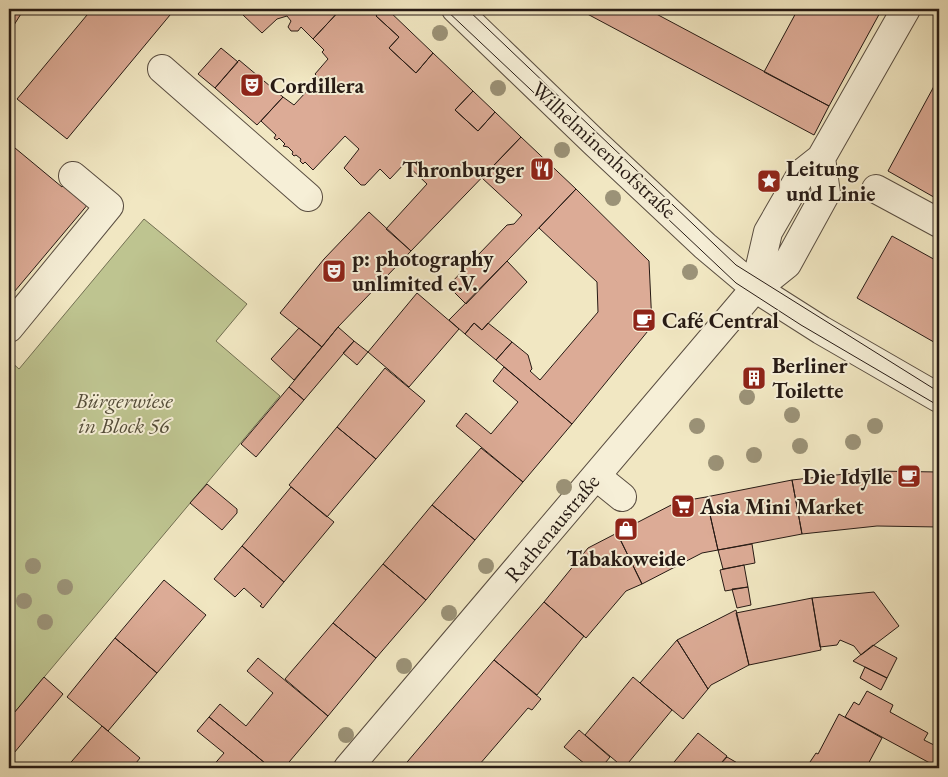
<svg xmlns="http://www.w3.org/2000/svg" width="948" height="777" viewBox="0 0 948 777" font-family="'EB Garamond',serif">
<rect width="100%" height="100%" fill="#f1e7c2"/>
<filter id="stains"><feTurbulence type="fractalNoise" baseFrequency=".004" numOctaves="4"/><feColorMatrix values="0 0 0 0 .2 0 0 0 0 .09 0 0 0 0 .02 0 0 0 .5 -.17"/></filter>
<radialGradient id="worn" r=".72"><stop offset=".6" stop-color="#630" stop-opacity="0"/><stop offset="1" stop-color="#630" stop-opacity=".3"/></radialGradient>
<path fill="#bec490" stroke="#726f52" d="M144,219L247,304L216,341L280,396L9,719V360L19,369Z"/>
<path fill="#dcab96" stroke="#261a14" d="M9,9H24L9,33Z
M92,9H175L67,139L17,99Z
M249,9H341L313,39L301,27L298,31H291L288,27L291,21L287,16L277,19L262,33L243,15Z
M341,9H382L376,16L399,37L389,48L416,73L433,53L473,91L455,110L478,131L495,112L521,137L411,251L386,229L427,184L405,163L390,179L380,169L365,185H361L344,168L359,149L345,136L313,170L305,162L303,164L300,161L301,159L296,155L294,156L292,154L293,152L288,147L283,146L285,144L279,138L277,140L274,138L276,135L261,121L283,97L294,105L319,78L315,74L328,59L322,52L324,50L313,39Z
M382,9H387L433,53L416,73L389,48L399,37L376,16Z
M578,9H647L829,106L814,135Z
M798,9H882L829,106L764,72Z
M221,48L238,62L215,88L198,74Z
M239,60L283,97L257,125L215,88Z
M939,77V200L888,171Z
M473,91L495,112L478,131L455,110Z
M521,137L576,189L466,304L448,286L507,225L514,224L522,215L482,178Z
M9,143L62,187L65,184L89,203L9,298Z
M576,189L649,261L652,326L572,424L496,360L512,342L528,355L532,369L530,371L540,380L598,312L597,282L539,228Z
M369,212L411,251L338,327L322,347L280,313L324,259Z
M892,236L939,262V345L857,298Z
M507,261L527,282L482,330L474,323L465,334L449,320Z
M417,293L459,329L409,387L368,352Z
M474,323L482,330L488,323L512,342L496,360L465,334Z
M338,327L354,341L304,400L289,387Z
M299,328L322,347L294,380L271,359Z
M354,341L368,352L357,365L343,353Z
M504,367L572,424L523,482L456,426L466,413L491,434L518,402L493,381Z
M385,368L425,401L376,459L337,427Z
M754,368L763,374L755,387L746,381Z
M289,387L304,400L256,457L241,444Z
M337,427L376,459L327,517L289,485Z
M481,448L523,482L475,540L432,505Z
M872,471L939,472V527L877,526L802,534L792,480Z
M792,480L802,534L718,550L706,497Z
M207,484L237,509V513L222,530L190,503Z
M291,487L334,522L284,582L242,546Z
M706,497L718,550L702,553L642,584L617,533L677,502Z
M432,505L475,540L426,600L383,564Z
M617,533L642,584L626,591L586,638L544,602L588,548Z
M752,544L755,563L723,569L718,550Z
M242,546L284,582L263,608L260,606L262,604L244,588L235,597L214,579Z
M383,564L426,600L376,658L333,623Z
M744,565L748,587L725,591L720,570Z
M164,580L206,615L157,673L115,638Z
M748,587L751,605L737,608L732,589Z
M874,592L899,626L861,655L854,646L840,640L837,645L820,647L812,598Z
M812,598L821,650L749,665L736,613Z
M544,602L584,636L537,695L494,660Z
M736,610L749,665L711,685L708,689L677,640Z
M333,623L376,658L328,716L285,679Z
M115,638L157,673L108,731L67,697Z
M677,640L708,689L683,719L640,683Z
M873,645L897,658L887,678L853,661Z
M258,658L328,716L284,768H271L209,717L220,704L246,726L273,693L247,671Z
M494,660L541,699L532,710L528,708L479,765V768H402Z
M865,667L887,678L881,690L860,678Z
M44,677L63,694L14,753L9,749V719Z
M633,677L672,710L624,768L585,735Z
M867,691L893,705L890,712L928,733L924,740L936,746L939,740V768L845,717L854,702L859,705Z
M839,714L882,738L866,768H806L816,753L818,754Z
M209,717L271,768H211L224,753L197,731Z
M102,726L140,758L132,768H66Z
M579,730L610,757L601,768H590L564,747Z
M698,733L727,756L717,768H672L670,767Z
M727,757L746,768H717Z"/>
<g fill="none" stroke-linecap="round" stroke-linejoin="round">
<g stroke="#594d40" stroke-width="30">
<path id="minor" d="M456,9L594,142L705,246L755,288L821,330L939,398
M162,69L308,197
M876,189L939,223
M755,288L768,232L802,173L821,158L906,9
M9,328L109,206L73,176
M596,476L622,497
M348,768L751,293L787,264L826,193L821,158"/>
</g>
<use href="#minor" stroke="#f6efd7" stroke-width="28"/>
<path stroke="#261a14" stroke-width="1" d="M445,9L736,283L801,325L939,406
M467,9L736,265L939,392"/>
</g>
<g fill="#9b9277">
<circle cx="440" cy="33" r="8"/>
<circle cx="498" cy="88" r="8"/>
<circle cx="562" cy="150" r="8"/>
<circle cx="613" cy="198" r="8"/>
<circle cx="690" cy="272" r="8"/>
<circle cx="747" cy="397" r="8"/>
<circle cx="792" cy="415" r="8"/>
<circle cx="697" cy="426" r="8"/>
<circle cx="875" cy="426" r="8"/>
<circle cx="853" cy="442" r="8"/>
<circle cx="800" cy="446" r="8"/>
<circle cx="754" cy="455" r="8"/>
<circle cx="716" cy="463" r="8"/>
<circle cx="564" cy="487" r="8"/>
<circle cx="33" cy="566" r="8"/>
<circle cx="486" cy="566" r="8"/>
<circle cx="65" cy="587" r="8"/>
<circle cx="24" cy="601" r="8"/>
<circle cx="449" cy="613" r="8"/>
<circle cx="45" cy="622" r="8"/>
<circle cx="404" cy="666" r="8"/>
<circle cx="346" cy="735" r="8"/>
</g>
<defs>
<g id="theatre-square" transform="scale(1.25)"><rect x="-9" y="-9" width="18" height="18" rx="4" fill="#8f2418" stroke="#f6efd7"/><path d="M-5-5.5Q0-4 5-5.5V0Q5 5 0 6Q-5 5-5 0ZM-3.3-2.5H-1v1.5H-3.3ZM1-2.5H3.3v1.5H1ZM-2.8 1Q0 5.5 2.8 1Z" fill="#fff"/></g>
<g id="restaurant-square" transform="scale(1.25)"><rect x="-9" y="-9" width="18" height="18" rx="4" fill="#8f2418" stroke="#f6efd7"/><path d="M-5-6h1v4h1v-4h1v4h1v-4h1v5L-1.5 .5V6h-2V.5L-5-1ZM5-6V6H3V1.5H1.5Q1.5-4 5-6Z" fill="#fff"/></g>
<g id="sight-square" transform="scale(1.25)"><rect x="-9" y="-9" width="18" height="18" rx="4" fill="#8f2418" stroke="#f6efd7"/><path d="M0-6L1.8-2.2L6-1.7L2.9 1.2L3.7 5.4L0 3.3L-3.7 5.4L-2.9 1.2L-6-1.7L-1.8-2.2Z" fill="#fff"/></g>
<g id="cafe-square" transform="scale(1.25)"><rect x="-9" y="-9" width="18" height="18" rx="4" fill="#8f2418" stroke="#f6efd7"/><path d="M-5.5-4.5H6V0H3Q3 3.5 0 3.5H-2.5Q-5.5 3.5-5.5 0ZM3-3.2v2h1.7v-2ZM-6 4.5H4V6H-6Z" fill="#fff"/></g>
<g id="building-square" transform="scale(1.25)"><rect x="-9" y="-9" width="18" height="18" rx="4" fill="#8f2418" stroke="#f6efd7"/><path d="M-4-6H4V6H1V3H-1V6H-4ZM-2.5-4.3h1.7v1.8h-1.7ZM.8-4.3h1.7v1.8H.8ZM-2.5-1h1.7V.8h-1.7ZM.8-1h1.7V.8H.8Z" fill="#fff"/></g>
<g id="supermarket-square" transform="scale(1.25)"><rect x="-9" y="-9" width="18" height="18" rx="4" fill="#8f2418" stroke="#f6efd7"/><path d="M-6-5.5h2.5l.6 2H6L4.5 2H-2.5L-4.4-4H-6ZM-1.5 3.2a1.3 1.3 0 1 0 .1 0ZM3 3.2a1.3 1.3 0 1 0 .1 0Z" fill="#fff"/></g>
<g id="shop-square" transform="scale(1.25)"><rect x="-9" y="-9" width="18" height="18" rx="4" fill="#8f2418" stroke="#f6efd7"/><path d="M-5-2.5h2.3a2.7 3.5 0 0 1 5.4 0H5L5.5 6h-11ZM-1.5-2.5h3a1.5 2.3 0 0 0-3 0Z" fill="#fff"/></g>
</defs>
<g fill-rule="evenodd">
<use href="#theatre-square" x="252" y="85"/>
<use href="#restaurant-square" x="542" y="169"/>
<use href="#sight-square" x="769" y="181"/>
<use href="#theatre-square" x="334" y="271"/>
<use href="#cafe-square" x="644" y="320"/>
<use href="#building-square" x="754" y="378"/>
<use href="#cafe-square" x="909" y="476"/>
<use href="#supermarket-square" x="683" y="506"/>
<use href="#shop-square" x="626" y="529"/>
</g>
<g text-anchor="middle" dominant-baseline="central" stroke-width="4" stroke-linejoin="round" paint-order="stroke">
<g font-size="22" font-weight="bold" fill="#261a14" stroke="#f6efd7" text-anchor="start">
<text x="270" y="85">Cordillera</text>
<text x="786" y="168">Leitung<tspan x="786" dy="25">und Linie</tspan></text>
<text x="524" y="169" text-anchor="end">Thronburger</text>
<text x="352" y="258">p: photography<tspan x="352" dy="25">unlimited e.V.</tspan></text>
<text x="662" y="320">Café Central</text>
<text x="772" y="365">Berliner<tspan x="772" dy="25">Toilette</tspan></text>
<text x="892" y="476" text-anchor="end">Die Idylle</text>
<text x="700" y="506">Asia Mini Market</text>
<text x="626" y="558" text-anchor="middle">Tabakoweide</text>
</g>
<g font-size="22" fill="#261a14" stroke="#f6efd7">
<text transform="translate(604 150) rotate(43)">Wilhelminenhofstraße</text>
<text transform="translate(552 528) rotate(-50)">Rathenaustraße</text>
</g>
<g font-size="22" font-style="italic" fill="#544d39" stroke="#f6efd7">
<text x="124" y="400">Bürgerwiese<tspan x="124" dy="25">in Block 56</tspan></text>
</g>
</g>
<rect width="948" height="777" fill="none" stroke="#f1e7c2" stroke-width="30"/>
<rect x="10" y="10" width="928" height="757" fill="none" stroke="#261a14" stroke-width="2.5"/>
<rect x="15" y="15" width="918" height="747" fill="none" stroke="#261a14"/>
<rect width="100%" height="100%" filter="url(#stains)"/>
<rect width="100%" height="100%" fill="url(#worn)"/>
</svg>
